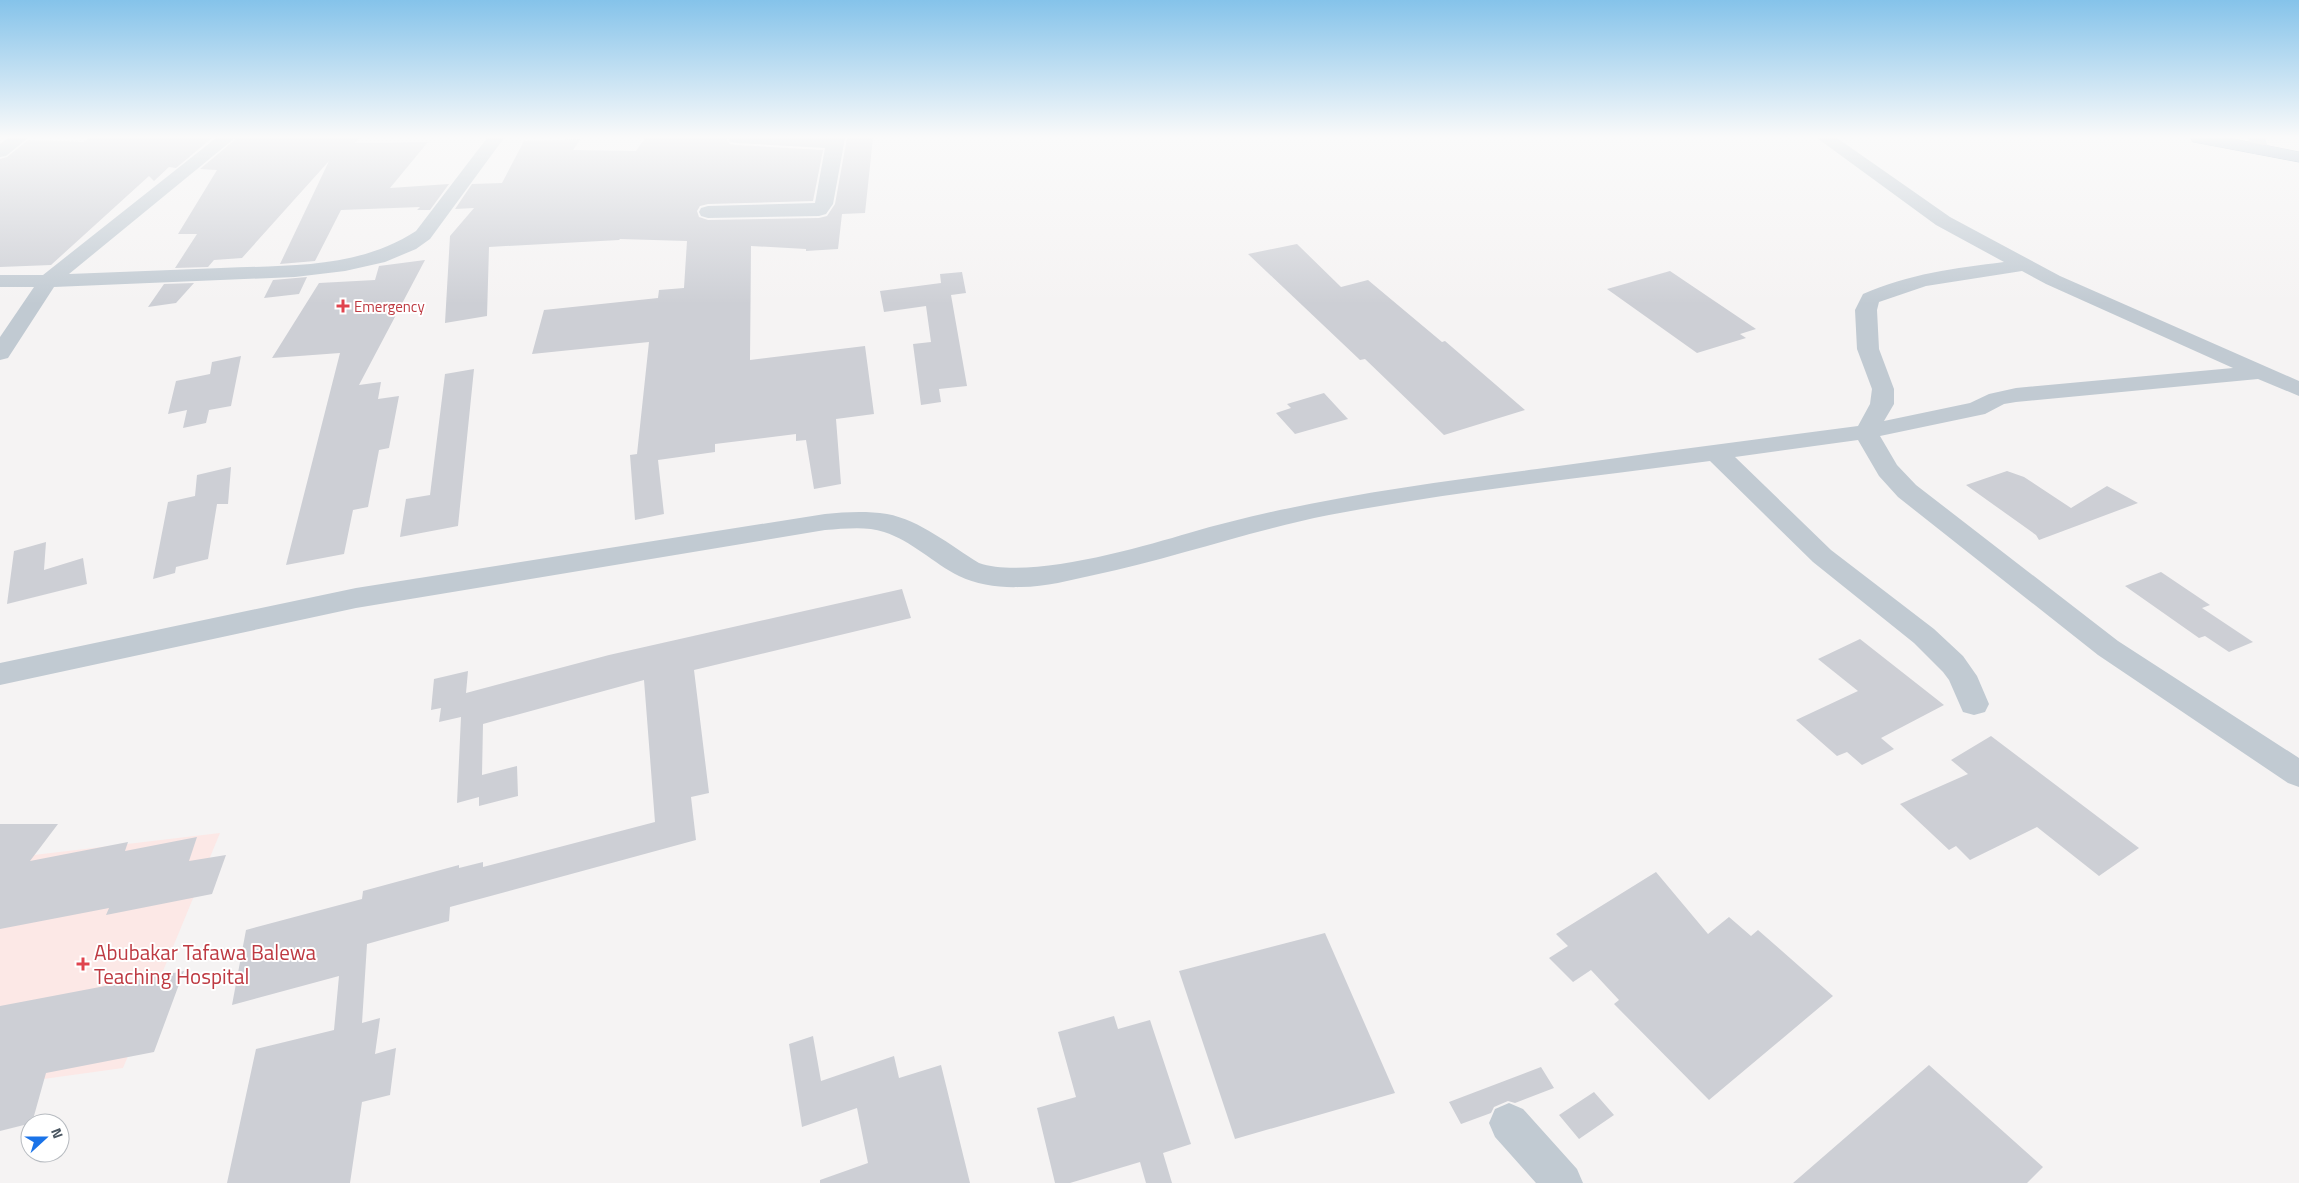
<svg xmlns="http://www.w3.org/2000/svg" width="2299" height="1183" viewBox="0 0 2299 1183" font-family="'Titillium Web',sans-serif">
<rect width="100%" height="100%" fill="#f5f3f3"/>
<path fill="#fce8e6" d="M220,833L123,1068L0,1085V859Z"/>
<path fill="#cdcfd5" d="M88,138H212L176,168L169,167L154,181L149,176L51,265L0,267V159L7,157L28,140L84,142Z
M237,138H360L355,143L428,142L390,188L449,184L430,210H417L420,207L341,210L315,261L280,264L329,161L242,258L214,260L208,267L175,268L197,234H178L217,170L200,169Z
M645,138H726L730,144L736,145L823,150L813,201L708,204L700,206L697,211L699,217L708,220L819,218L827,216L835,204L847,138H873L865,213L842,214L838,249L806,251V249L751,246L750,360L865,346L874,414L836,419L841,484L814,489L806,440L796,441V434L715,444V452L658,460L664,514L635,520L630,455L637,454L649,342L532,354L544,310L658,298L659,290L684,288L687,241L620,239L619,240L489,247L487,316L445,323L450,236L474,208L455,209L472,184L502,183L524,141L581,139L573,150L636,151Z
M1297,244L1341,287L1368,280L1442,342L1445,341L1525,410L1444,435L1365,359L1360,360L1248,254Z
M425,260L359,385L381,382L378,399L399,396L389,448L379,450L368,507L353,510L344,554L286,565L340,353L272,358L319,283L375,280L379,266Z
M1670,271L1756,329L1740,334L1746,338L1697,353L1607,289Z
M962,272L966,293L951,295L967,386L939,389L941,402L921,405L913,344L931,342L926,306L884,312L880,291L941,283L940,274Z
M307,277L299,294L264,298L273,280Z
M194,283L176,303L148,307L164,284Z
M241,356L231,406L209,410L206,423L183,428L187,410L168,414L176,381L210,374L212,362Z
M474,369L458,526L400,537L406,499L430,495L445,374Z
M1324,393L1348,419L1295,434L1276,413L1291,408L1287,404Z
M231,467L228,504H217L208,559L176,567L175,573L153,579L168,502L195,496L197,475Z
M2007,471L2024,477L2071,508L2107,486L2138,503L2039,540L2036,535L1966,485Z
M46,542L44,570L83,558L87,584L7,604L14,551Z
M2161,572L2210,605L2202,608L2253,642L2229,652L2205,636L2199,638L2125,586Z
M902,589L911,618L694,670L709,793L691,797L696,840L450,907L449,921L367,944L362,1023L380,1018L375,1054L396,1048L390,1095L362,1102L350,1183H227L256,1049L334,1030L339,976L232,1005L246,930L362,899L363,891L459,865V868L483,862V867L655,822L644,680L483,724L482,775L517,766L518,796L479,806V797L457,803L461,717L439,722L441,708L431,710L434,679L468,671L466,693L609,655Z
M1860,639L1944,705L1881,738L1894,749L1862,765L1847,752L1837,756L1796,720L1858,691L1818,659Z
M1991,736L2139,848L2099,876L2037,827L1970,860L1956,846L1949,850L1900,804L1968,774L1951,760Z
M0,824H58L30,861L128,842L125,851L197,837L189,861L226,855L212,894L106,915L109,908L0,929Z
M1656,872L1708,934L1729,917L1751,936L1758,930L1833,996L1709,1100L1614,1004L1619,1000L1591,970L1573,982L1549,958L1568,946L1556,934Z
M1325,933L1395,1093L1235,1139L1179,971Z
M184,971L154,1052L46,1073L32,1123L0,1131V1006Z
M1114,1016L1118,1029L1150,1020L1191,1144L1163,1153L1172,1183H1146L1140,1162L1070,1183H1055L1037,1108L1076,1097L1058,1032Z
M813,1036L821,1081L894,1056L899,1078L941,1065L970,1183H820V1180L868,1163L857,1108L802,1127L789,1044Z
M1929,1065L2043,1167L2027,1183H1793Z
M1541,1067L1554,1088L1515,1103L1508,1101L1494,1107L1491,1113L1461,1124L1449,1102Z
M1594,1092L1614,1115L1579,1139L1559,1115Z"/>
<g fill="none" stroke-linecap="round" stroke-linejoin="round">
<g stroke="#7690ad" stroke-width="1">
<path id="trunk" d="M2191,138H2229L2299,152V162L2199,143L2193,142Z"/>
</g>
<path fill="#c1cad2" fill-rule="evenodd" d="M8,138H28L6,156L0,157V144Z
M216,138H235L69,274C120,272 171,270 221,268C288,265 358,269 416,231L487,138H504L430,239L416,249L385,262L345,271L295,277L54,287L8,358L0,360V337L34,287H0V275H43Z
M728,138H845L833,204L826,214L819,216L708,218L701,216L699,212L701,208L708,206L815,203L825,148L736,143L730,142Z
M1817,138H1837L1950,217L2060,276L2299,381V396L2258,379L2016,402L2004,404L1985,414L1880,436L1897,465L1916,485L2118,641L2299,758V787L2288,783L2098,655L1898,497L1879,476L1858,440L1735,457L1831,550L1934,629L1963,656L1977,676L1989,704L1985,712L1974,715L1963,712L1949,680L1943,672L1914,643L1813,562L1710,461C1583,478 1454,491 1329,515C1249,531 1173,558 1094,575C1070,580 1046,587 1021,587C1001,588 977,585 959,576C933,563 912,541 884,532C866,526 844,529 825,530L356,608L0,685V663L356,588L825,514C846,512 866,511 887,514C920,520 951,546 979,563C1028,580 1138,548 1189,533C1303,500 1420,484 1537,469C1644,454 1751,440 1858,426L1870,404L1872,389L1857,349L1855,310L1863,294C1908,274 1956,268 2004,262L1936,225ZM2022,271L2046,284L2233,368L2016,388L1989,394L1970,403L1884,421L1894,404V389L1879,349L1877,310L1879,302L1926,286Z
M2248,138H2265L2269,150L2266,154H2254Z
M1509,1103L1523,1109L1577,1169L1583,1183H1536L1495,1137L1489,1123L1495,1109Z"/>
<use href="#trunk" fill="#9fb4c9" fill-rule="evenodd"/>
</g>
<linearGradient id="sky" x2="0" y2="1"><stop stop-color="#85c3ea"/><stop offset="0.45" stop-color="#fafafa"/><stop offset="1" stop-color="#fafafa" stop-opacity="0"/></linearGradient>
<rect width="2299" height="304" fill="url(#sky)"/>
<g fill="#e0444e" stroke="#fff" stroke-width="2">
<path d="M340.5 298.5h5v5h5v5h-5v5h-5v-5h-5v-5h5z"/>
<path d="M80.5 956.5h5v5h5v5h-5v5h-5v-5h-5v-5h5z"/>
</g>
<g text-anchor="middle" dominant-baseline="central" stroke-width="4" stroke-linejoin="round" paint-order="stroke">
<g font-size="15" fill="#be3a42" stroke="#fff" text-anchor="start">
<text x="354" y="306">Emergency</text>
</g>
<g font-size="21" fill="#be3a42" stroke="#fff" text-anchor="start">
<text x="94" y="952">Abubakar Tafawa Balewa<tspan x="94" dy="24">Teaching Hospital</tspan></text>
</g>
</g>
<g transform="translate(45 1138) rotate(69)"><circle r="24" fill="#ffffff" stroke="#b7bbc0"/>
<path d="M0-4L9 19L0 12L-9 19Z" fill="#1a73e8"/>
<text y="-8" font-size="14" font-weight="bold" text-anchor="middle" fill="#4a5661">N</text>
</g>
</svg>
